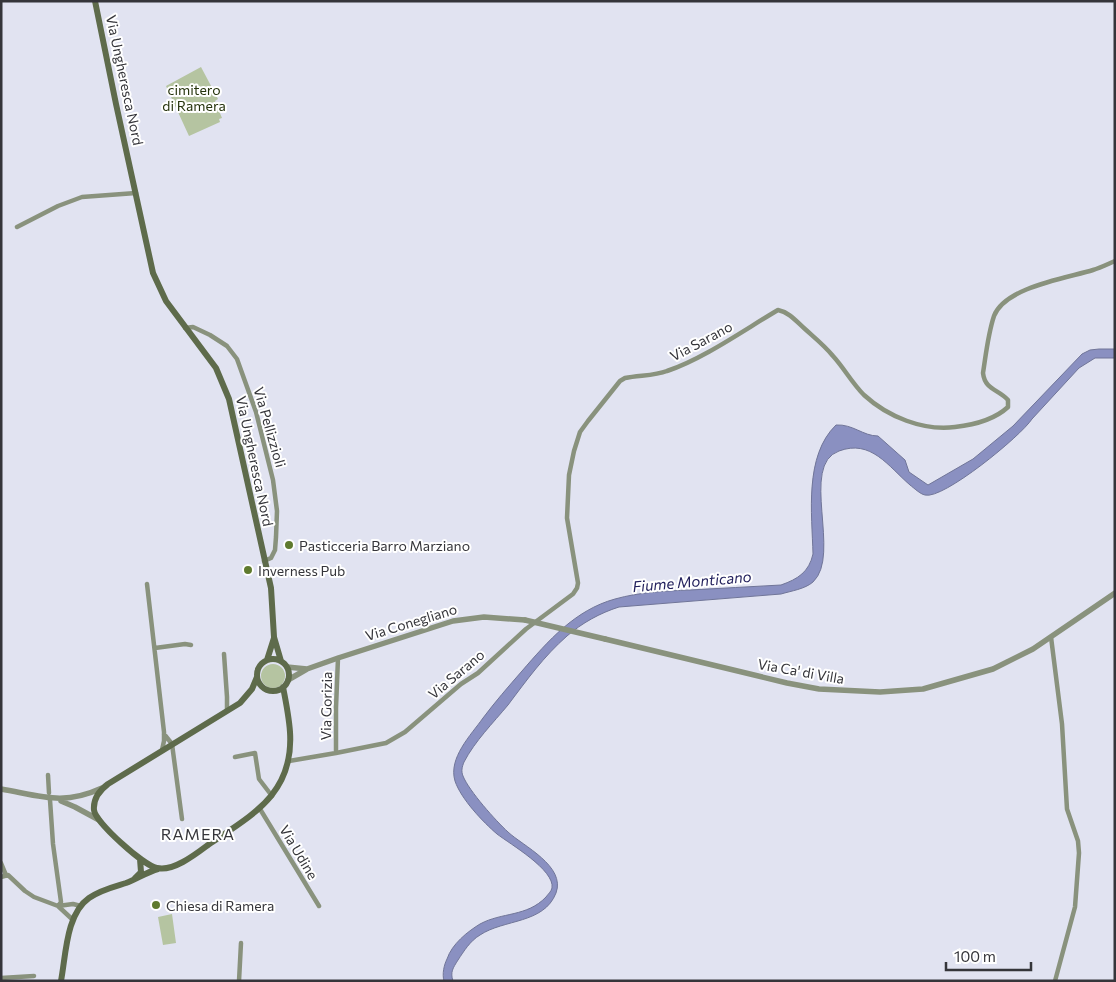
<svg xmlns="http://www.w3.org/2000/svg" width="1116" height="982" viewBox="0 0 1116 982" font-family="Commissioner,sans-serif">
<rect width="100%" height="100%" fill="#e1e3f1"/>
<path fill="#b5c4a1" d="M201,67L218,99L215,101L222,118L219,119L220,122L189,136L166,86Z
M261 676a12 12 0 1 1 24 0a12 12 0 1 1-24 0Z
M172,914L176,943L163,945L158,917Z"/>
<path fill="#8a90c1" stroke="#707598" d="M1099,349H1115V358H1095L1079,368L1032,419C1021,436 943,500 925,495C920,494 914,488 910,485C888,466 871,439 839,451C799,465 842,555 813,582C805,589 791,591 781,594L619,607C600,613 582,623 567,636C544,656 526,681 508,705C493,723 475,741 464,762C462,767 461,771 463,776C469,791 496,821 508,832C523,846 566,866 556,893C544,924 504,919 480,935C470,941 464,951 458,960C453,968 450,972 453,981H444C442,974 444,965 447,959C452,944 467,932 480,924C502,912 527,917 546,897C548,894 551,892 552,888C555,870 510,844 497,834C483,822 461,799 455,781C448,758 471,735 483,718C495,702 508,687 522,671C548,641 575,610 615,599C640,592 665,591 690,590C720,588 751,587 781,585C798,579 809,572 813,554C812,514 804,456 836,425C853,424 863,436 878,436L905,460L909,472L928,485L973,459L1013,426L1082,354L1090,350Z"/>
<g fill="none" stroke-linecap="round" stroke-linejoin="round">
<path stroke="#89927d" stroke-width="4.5" d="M17,227L58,206L82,197L136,193
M185,328L193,327L210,335L227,346L237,359L256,412L273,480L277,511L276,537L275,550L271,558L264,561
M147,584L164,732V741L162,750
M1051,637L1062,724L1067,809L1078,841L1079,853L1075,907L1055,981
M155,648L185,644L191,645
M224,654L227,697V711
M164,734L172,744L182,819
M336,753V708L338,658
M235,757L255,753L259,779L272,796
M289,761L336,753L386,743L405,732L461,684L478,673L526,629L573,594L577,588L578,583L567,518L569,475L574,451L580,432L588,421L620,381L625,378C639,375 654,376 667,371C703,359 744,330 778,310C789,312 797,322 805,329C815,338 825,346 833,356C844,368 852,383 864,395C888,417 923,431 955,427C973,425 994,420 1008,407V400C998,389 985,390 983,373C986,354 988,334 994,316C1005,287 1067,278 1093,270C1100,268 1108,264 1115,261
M48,775L49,793
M50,800L53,844L61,902L58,906
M260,809L319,906
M1,863L6,875
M1,877L8,875L25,891L34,897L58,906L73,920
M58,906L73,904L81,906
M1,978L34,976
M239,981L241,943"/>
<path stroke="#89927d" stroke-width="5.5" d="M605,639L787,683L819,689L880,692L923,689L993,669L1033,649L1115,593
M287,667L307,669
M288,680L307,669L338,658L453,621L484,617L525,620
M1,789C41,796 63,806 102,788
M61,801L75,807L99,820"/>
<path stroke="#5e6b4b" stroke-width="6" d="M95,1L116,104L153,273L166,301L216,368L229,399L271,588L274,637L281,661
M257 675a16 16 0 1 1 32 0a16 16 0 1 1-32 0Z
M267,660L274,638
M257,677L252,689L240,703L108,784C100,790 93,799 94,810C95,822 144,866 157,868C173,872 196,854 208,845C252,815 294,794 290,732C289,717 286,702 283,687
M135,878L141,872L140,859
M61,981C66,955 66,914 89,898C100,890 113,887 126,883C137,879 147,872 158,869"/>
<path stroke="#89927d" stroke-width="5.5" d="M525,620L605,639"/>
</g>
<g fill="#5f7a2e" stroke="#fff" stroke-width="2">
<circle cx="289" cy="545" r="5"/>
<circle cx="248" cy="570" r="5"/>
<circle cx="156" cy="905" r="5"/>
</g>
<g text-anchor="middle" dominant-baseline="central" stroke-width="4" stroke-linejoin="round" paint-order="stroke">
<g font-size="14" fill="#35353a" stroke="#fff">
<text transform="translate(125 80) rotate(78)">Via Ungheresca Nord</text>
<text transform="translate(701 341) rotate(-28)">Via Sarano</text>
<text transform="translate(270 427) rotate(74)">Via Pellizzioli</text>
<text transform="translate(255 461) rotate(78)">Via Ungheresca Nord</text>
<text transform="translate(411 622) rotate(-17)">Via Conegliano</text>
<text transform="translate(801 671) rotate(10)">Via Ca' di Villa</text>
<text transform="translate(456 674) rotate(-40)">Via Sarano</text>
<text transform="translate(326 706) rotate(-89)">Via Gorizia</text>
<text transform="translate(299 852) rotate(59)">Via Udine</text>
</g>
<g font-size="14" fill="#25330c" stroke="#fff">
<text x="194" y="89">cimitero<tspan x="194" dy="16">di Ramera</tspan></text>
</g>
<g font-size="14" fill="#35353a" stroke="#fff" text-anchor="start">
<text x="299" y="545">Pasticceria Barro Marziano</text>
<text x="258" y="570">Inverness Pub</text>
<text x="166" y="905">Chiesa di Ramera</text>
</g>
<g font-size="15" font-style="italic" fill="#23215d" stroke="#fff">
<text transform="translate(692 581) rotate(-5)">Fiume Monticano</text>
</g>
<g font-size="16" letter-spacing="1" fill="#35353a" stroke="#fff">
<text x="198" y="833">RAMERA</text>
</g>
</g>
<rect width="1116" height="982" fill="none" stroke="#35353a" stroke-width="5"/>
<path d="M946 962v8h85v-8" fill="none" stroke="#35353a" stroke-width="2.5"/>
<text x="954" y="962" font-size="15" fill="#35353a" stroke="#ffffff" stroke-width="4" paint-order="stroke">100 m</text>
</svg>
